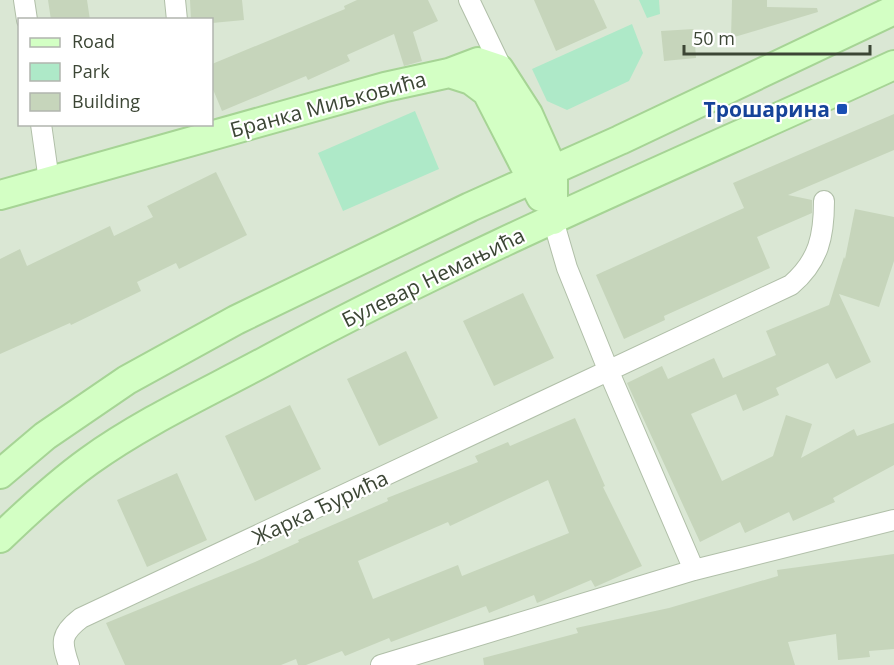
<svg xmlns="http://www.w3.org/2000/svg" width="894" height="665" viewBox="0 0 894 665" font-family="'Open Sans',sans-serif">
<rect width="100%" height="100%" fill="#eaf3e6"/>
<path fill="#dae7d4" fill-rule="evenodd" d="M0,0H894V665H0ZM20,20H212V124H20Z"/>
<path fill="#aee9c8" d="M639,0H659L660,14L647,18Z
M632,24L643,53L629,81L567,110L547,101L532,69Z
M415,111L439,169L343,211L318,153Z"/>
<path fill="#c6d5bb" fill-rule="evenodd" d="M48,0H87L90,20H51Z
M190,0H242L244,20L212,23V20H191Z
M357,0H428L438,21L413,32L422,61L404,66L394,34L347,55L350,61L308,80L306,76L222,111L212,87V64L345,9L344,6Z
M534,0H594L607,28L556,51Z
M732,0H767V7L817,8L818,12L731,38Z
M694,29L696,58L664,61L661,31Z
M894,114V150L788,195L812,200V213L757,237L770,268L664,316L665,320L624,339L596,275L744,208L733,183Z
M216,172L247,235L179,269L176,263L137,282L141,291L71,325L70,323L0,354V259L20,249L27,266L110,226L114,236L153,217L147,206Z
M855,209L894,217V261L879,307L839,294L871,362L836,379L828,363L776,388L779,395L743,411L736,394L691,414L722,481L773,456L786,415L812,424L801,458L854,429L857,436L894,423V465L833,498L835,502L793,521L789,512L745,533L740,522L700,542L627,383L662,366L668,379L714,358L723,378L776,355L766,331L829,305L844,257L845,259Z
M523,293L554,358L494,386L463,321Z
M406,351L438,418L379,446L347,379Z
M290,405L321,469L255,501L225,436Z
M575,418L605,486L603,487L642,566L595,587L591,580L537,603L534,595L489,613L486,606L391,642L389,638L345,656L342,651L306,665H298L296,659L281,665H125L106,623L255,562L299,542L298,540L388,501L387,498L478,462L475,456L508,442L510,446ZM548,480L569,533L462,576L458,565L373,599L358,561L448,522L450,526Z
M177,473L207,540L147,567L117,500Z
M894,554V649L869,651L870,657L838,660L836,634L788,642L795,665H484L483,658L578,633L576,628L669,608L778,576L777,570Z"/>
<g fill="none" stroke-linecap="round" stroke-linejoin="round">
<g stroke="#b0bfa8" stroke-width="22">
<path id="street" d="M24,0L27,20
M175,0L177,20
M469,0L504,73
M41,124L49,181
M553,220L567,268L609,372L694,570
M69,665C61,642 60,634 81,618L791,285C819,261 824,236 824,201
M381,665L694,570L894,520"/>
</g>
<g stroke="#a6d495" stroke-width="32">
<path id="secondary" d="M449,73L471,80L487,92L541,197
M0,195L385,87L449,73L478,62L499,69L528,114L553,170V220
M0,474L45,436L127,380L236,320L470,207L620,140L894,10
M0,538C28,511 57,484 89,461C146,420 213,390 275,356C476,248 687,160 894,65"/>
</g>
<use href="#street" stroke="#fff" stroke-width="20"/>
<use href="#secondary" stroke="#d3ffc4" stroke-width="28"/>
</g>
<rect fill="#1a4fb4" stroke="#fff" stroke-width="2" x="836" y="103" width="12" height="12" rx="3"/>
<g text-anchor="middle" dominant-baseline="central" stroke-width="4.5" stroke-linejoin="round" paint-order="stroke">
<g font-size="21" fill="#3c4635" stroke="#fff">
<text transform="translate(328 104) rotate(-15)">Бранка Миљковића</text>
<text transform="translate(433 277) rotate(-26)">Булевар Немањића</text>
<text transform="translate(320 507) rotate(-25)">Жарка Ђурића</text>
</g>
<g font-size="21" font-weight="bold" fill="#164399" stroke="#fff" text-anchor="end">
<text x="830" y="109">Трошарина</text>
</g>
</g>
<rect x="18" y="18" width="195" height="108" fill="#ffffff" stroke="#b1b5ae" stroke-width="1.5"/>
<rect x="30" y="38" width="30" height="9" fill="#d3ffc4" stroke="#b1b5ae" stroke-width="1.5"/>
<text x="72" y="48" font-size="18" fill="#3c4635">Road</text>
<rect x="30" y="63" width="30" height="18" fill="#aee9c8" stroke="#b1b5ae" stroke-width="1.5"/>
<text x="72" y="78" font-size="18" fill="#3c4635">Park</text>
<rect x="30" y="93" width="30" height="18" fill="#c6d5bb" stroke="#b1b5ae" stroke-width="1.5"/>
<text x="72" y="108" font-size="18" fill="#3c4635">Building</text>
<path d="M684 45v9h186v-9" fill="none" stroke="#3c4635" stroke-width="3"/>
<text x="693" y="45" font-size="18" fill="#3c4635" stroke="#ffffff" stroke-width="4.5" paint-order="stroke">50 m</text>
</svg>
